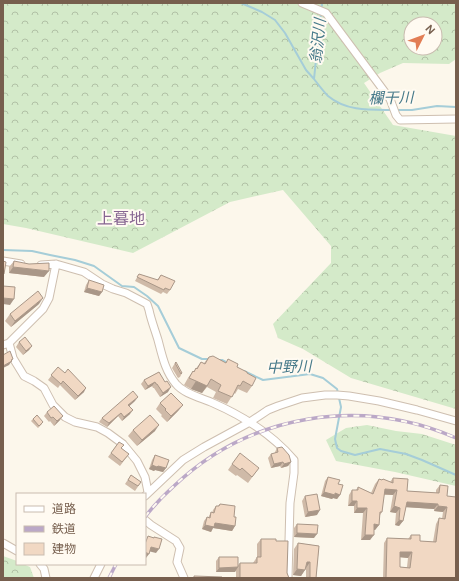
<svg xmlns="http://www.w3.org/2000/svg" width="459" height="581" viewBox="0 0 459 581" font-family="'DM Sans','Noto Sans JP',sans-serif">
<defs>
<pattern id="forest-crowns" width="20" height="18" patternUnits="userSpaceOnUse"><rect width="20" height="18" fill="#d4eac9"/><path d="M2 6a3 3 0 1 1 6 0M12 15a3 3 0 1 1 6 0" fill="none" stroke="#b1c1a5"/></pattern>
</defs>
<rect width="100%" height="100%" fill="#fcf7eb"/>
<path fill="url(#forest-crowns)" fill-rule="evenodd" d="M3,3H456V59L449,64L403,63L380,73L364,83L393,125L456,136V409L351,378L303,349L278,338L273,324L331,263V246L283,190L230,202L133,253L26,228L3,224ZM411,24H435V48H411Z
M367,425L396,431L422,434L456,445V486L395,472L336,461L326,440L346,428Z
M3,556L17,561V564H23L30,567L34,578H3Z"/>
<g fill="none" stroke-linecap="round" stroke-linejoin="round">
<path stroke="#a5cdd8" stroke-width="2" d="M241,3L262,12L275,20L285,33L306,70L314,79
M314,79C318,84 323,91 328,96C346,111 369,110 391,110
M314,79L322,3
M396,110H412L437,106L456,107
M3,250L32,251L50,255L75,260L94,266L122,286L134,287L147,296L158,306L179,348L202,359H209
M219,360H222L228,363
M244,371L263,380L310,374L323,378L337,389L338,393
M339,398L341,407L335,439L337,448L341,451L355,455L380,449L406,454L422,460L456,475"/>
<g stroke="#cebfb0" stroke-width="9">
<path id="street" d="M302,3L326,13L390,99L396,115L400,120L456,119
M3,261L21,264
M41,265L56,264L84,272L102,284L113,289L126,293L147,304L149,310C151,320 155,330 158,340C162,355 165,371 176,384C184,394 202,398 213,403C245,417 272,434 294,460V473L290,503L288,578
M9,343L13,358L24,376L34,381L44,388L53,405L65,417L75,422L97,427L108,433L123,444L137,461L145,477L148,492
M3,345L9,343L43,309L49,298L56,264
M145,496L183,460L204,447L250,422L268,410L278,406L302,398L325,395H337L349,396L379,401L417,410L456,421
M145,520L151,525L176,541L180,548L177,562L184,578
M3,543L17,551
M40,564L44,569L46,578
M94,578L101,564"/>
</g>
<use href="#street" stroke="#fff" stroke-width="7"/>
<g stroke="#bba8c7" stroke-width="3.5">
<path id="rail" d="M145,517C154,505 164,495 174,486C250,414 360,396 456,438
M109,578L116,564"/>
</g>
<use href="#rail" stroke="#fffaf1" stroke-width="2" stroke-dasharray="6" stroke-linecap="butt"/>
</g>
<path fill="#cfbaa8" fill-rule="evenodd" d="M14,261L44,277L9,273V267Z
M139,274L157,280L161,275L170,290L167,294L163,292L161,294L135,281Z
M89,280L102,292L99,296L84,292L86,285Z
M39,304L11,327L5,321L10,314Z
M19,342L32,346L29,350L23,355L16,347Z
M209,357L226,363L228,359L237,367L247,373L252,386L247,393L238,389L235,394L234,393L227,404L213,398L216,392L207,387L202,393L191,389L184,385L188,378L193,371H194L201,362L204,363Z
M175,363L182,373L180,377L178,378L172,368Z
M58,367L84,392L75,400L60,385L58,388L48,380Z
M159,372L168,392L160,397L154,388H153L152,386L145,390L141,384L144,380Z
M135,401L129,406L130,414L122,421L118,416L107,427L99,422L102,418Z
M160,403L183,405L178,411L167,422L161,416L162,415L156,409Z
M47,412L60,420L54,426L50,421L49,422L44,416Z
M33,419L42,424L38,428L31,421Z
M133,430L155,431L137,446L128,436Z
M119,442L121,448L129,454L120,466L108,457Z
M277,448L291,462L288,466L281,468L280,466L271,468L268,458L271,454L275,453V452Z
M155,455L166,468L163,472L155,470L154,471L149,469L152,460Z
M232,464L259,468L248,483L237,475L236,476L228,470Z
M131,475L141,482L135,491L125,484Z
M328,477L338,484L340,495L337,499L333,498L332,499L321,496L325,481Z
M393,478L407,491L436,493V490L440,485L447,496L456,578H383L384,543L387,538L408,539L411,535L420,541L433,542L436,524L439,518L442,519L443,512L434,511V509L406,507L403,521L399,526L395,525L396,513L390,512L393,495H384L382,512L380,515L379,525L375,530H374L370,540H361L363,513H354V506H348L349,495L352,490H356L358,487L371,493L375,484L379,479L382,480L383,479L390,482ZM400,557L408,558L407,567H400Z
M305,496L317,515L305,517L302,501Z
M220,504L234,517L235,526L232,531L213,528L211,532L202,529L204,521L207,517L208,518L211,512L212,513L213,510L216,506H218Z
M297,524L314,538L294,537V528Z
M261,539L276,541L289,578H236V570L235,572H216V561L219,557L238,565L240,563H253L257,557V544Z
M298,543L319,546L316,578H306V568L301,576L293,575L294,549Z"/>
<path fill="#a99788" d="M13,267L49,271L44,277L9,273Z
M87,288L102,292L99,296L84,292Z
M3,298L14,299L10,305L3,304Z
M43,298L39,304L11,327L15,321Z
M32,346L29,350L23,355L26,351Z
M13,359L9,365L3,368V366Z
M196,381L207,386L202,393L191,389Z
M155,382L152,386L145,390L148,386Z
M171,387L168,392L160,397L163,393Z
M86,388L84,392L75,400L78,396Z
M138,397L135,401L126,409L128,405Z
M183,405L178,411L167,422L171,416Z
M133,410L130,414L122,421L124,417Z
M121,413L107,427L109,423Z
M63,416L60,420L54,426L57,421Z
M159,425L155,431L137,446L142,440Z
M283,462L280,466L271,468L274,464Z
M291,462L288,466L281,468L284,464Z
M152,465L158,466L166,468L163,472L155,470L154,471L149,469Z
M385,489L397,490L393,495L382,494Z
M324,492L335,493L340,495L337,499L333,498L332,499L321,496Z
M352,501H357L354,506H348Z
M407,502L438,504L434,509L403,507Z
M394,506L400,508L396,513L390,512Z
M438,506L447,507L443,512L434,511Z
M357,508H367L363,513H354Z
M320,510L317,515L305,517L308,512Z
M399,520L403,521L399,526L395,525Z
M215,523L235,526L232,531L213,528L211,532L202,529L205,525Z
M374,524L379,525L375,530H370Z
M297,533L317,534L314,538L294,537Z
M365,535H374L370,540H361Z
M151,547L159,549L156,553L148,551Z
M145,552L149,554L146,558L145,557Z
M400,552H412L408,558L397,557Z
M307,562H310L306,568Z
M238,567L235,572H216L219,568Z
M297,569L305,570L301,576L293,575Z"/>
<path fill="#f1d8c3" stroke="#a99788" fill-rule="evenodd" d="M3,261L6,262L4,274L3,273Z
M14,261L29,264L49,263V271L13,267Z
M139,274L158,280L161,275L175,281L170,290L165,288L164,290L137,277Z
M89,280L104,285L102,292L87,288Z
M3,286L15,287L14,299L3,298Z
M38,291L43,298L15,321L10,314Z
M25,337L32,346L26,351L19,342Z
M10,351L13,359L11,360L12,361L3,366V355Z
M213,356L226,363L228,359L238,364L237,367L247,372V373L256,378L252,386L243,381L240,386L238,385L232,397L218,391L221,385L211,379L207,386L196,381L189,378L193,371L194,372L196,368L197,369L201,362L205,364L209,357Z
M176,362L182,373L181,374L175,363Z
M58,367L65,373L68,369L86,388L78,396L63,381L61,384L51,375Z
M159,372L165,382L167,381L171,387L163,393L157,384H156L155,382L148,386L144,380Z
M133,391L138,397L128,405L133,410L124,417L121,413L109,423L103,419L102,418Z
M171,393L183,405L171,416L165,410L166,409L160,403Z
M54,406L63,416L57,421L53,417L51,418L47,412Z
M37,415L43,422L39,426L33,419Z
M150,415L159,425L142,440L133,430Z
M119,442L124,445L121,448L129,454L122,462L111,453Z
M282,447L289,455L291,462L284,464L283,462L274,464L271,454L278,452L277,448Z
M240,453L259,468L252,477L242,468L240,470L232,464Z
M155,455L169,460L166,468L158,466L157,467L152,465Z
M131,475L141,482L138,486L128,480Z
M328,477L340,480L338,484L343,485L340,495L335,493V495L324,492Z
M393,478L408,479L407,491L439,493L440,485L448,486L447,496L456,497V578H386L387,538L411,539V535H420V541L436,542L439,518L445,519L447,507L438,506V504L407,502L403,521L399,520L400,508L394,506L397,490L385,489L382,512H380L379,525L374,524V535H365L367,508H357V501H352V490H358V487L373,494L379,479L382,480L383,479L393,483ZM400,552H412L410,568L400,567Z
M317,494L320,510L308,512L305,496Z
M220,504L235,506L234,517H236L235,526L215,523L214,527L205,525L207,517L210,518L211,512L214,513L216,506H219Z
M297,524L318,525L317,534L297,533Z
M148,536L154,538V537L162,539L159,549L151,547L149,554L145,552V544Z
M261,539H276V541H288L287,573L289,578H240V563H257V557H261Z
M298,543L319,546L316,578H310V562H307L305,570L297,569Z
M219,557H238V567L219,568Z
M194,576L222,577V578H194Z"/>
<g text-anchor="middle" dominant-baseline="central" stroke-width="4" stroke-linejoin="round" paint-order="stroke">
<g font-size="15" font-style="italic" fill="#477a8a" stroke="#fffaf1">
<text transform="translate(318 41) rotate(-84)">翁沢川</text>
<text transform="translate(391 98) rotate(-1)">欄干川</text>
<text transform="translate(289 367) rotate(-2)">中野川</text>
</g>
<g font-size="16" fill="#876692" stroke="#fffaf1">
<text x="121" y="218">上暮地</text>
</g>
</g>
<rect width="459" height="581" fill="none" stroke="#775f4e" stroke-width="8"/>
<rect x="16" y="493" width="130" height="72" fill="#fffaf1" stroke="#c9bcb0"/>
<rect x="24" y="506" width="20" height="6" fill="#ffffff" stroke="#c9bcb0"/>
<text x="52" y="513" font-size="12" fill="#775f4e">道路</text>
<rect x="24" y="526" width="20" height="6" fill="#bba8c7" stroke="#c9bcb0"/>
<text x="52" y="533" font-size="12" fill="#775f4e">鉄道</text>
<rect x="24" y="543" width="20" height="12" fill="#f1d8c3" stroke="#c9bcb0"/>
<text x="52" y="553" font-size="12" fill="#775f4e">建物</text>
<g transform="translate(423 36) rotate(48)"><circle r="19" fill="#fffaf1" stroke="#c9bcb0"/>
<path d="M0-3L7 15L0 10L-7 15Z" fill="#e27d54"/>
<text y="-6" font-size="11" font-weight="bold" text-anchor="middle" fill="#775f4e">N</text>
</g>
</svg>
